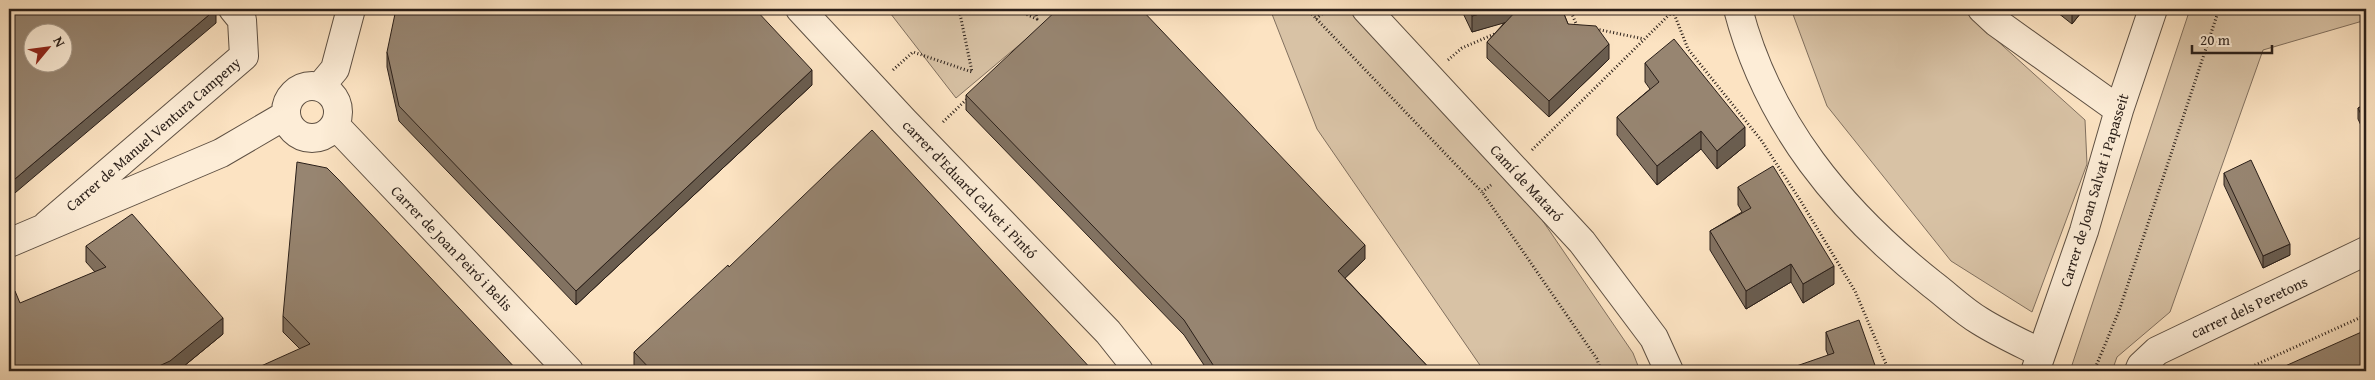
<svg xmlns="http://www.w3.org/2000/svg" width="2375" height="380" viewBox="0 0 2375 380" font-family="'Gentium Book Plus',serif">
<rect width="100%" height="100%" fill="#fce3c2"/>
<filter id="stains"><feTurbulence type="fractalNoise" baseFrequency=".004" numOctaves="4"/><feColorMatrix values="0 0 0 0 .2 0 0 0 0 .09 0 0 0 0 .02 0 0 0 .5 -.17"/></filter>
<radialGradient id="worn" r=".72"><stop offset=".6" stop-color="#630" stop-opacity="0"/><stop offset="1" stop-color="#630" stop-opacity=".3"/></radialGradient>
<path fill="#d8c2a5" stroke="#81705f" d="M887,9H1062L956,98Z
M1270,9H1355L1523,192L1633,353L1640,371H1484L1317,129Z
M1791,9H1962L2085,120L2087,164L2032,312L1951,261L1827,106Z
M2190,9H2366V20L2263,50L2170,312L2117,357L2112,371H2070Z"/>
<g fill="none" stroke-linecap="round" stroke-linejoin="round">
<g stroke="#5e5043" stroke-width="30">
<path id="minor" d="M800,9L904,121L1108,332L1139,371
M1366,9L1582,242L1654,338L1669,371
M1738,9C1768,124 1840,211 1932,284C1948,296 1963,311 1980,321C1999,333 2021,343 2041,353
M1982,9L1996,22L2119,110
M286 112a26 26 0 1 1 52 0a26 26 0 1 1-52 0Z
M320,87L335,69L351,9
M335,125L569,371
M47,225L244,56L242,20L233,9
M9,243L221,153L286,115
M2036,369L2084,231L2119,110L2153,9
M2139,371L2141,366L2157,351L2366,251"/>
</g>
<path stroke="#2a1f19" stroke-width="3" stroke-dasharray="1 2.5" stroke-linecap="butt" d="M1014,9L1037,19L1035,9
M1307,9L1482,192L1597,359L1601,371
M1570,9L1577,26
M1673,11L1688,49L1761,140L1800,200L1855,291L1889,371
M1316,19L1327,9
M1596,29L1644,39
M1448,60L1462,48L1499,32
M893,70L913,52L972,72L959,9
M943,122L969,97
M1532,150L1675,9
M1482,192L1491,185
M2094,371L2119,311L2219,9
M2219,371L2227,368L2229,371
M2242,371L2366,315"/>
<use href="#minor" stroke="#fdedd7" stroke-width="28"/>
</g>
<path fill="#827261" stroke="#2a1f19" d="M1461,9H1562L1568,24L1609,59L1549,117L1487,58V42L1505,22L1472,32Z
M2053,9H2084L2072,24Z
M387,52L812,85L576,305L399,121L387,67Z
M1645,63L1745,146L1717,169L1701,149L1657,185L1617,135V117L1650,89L1645,82Z
M966,95L1365,259L1345,278L1432,371H1208L1184,335L966,110Z
M2366,104V136L2358,119V108Z
M2224,173L2290,255L2263,268L2224,185Z
M1738,187L1834,284L1803,303L1791,282L1746,309L1710,250V231L1742,212L1738,205Z
M86,246L223,334L178,371H9L95,272L86,262Z
M729,267L1093,371H639L634,366V352Z
M283,316L518,371L300,349L283,332Z
M1826,332L1877,371L1828,355L1826,350Z"/>
<path fill="#6a5d4f" stroke="#2a1f19" d="M216,9V23L9,198V184Z
M1498,9H1525V17L1472,32V16Z
M2072,9H2084L2072,24Z
M1609,44V59L1549,117V101Z
M812,70V85L576,305V291Z
M1745,127V146L1717,169V151Z
M1701,131V149L1657,185V166Z
M2290,244V255L2263,268V256Z
M1365,245V259L1338,285V271Z
M1791,264V282L1746,309V291Z
M1834,266V284L1803,303V284Z
M223,318V334L178,371H148Z"/>
<path fill="#978571" stroke="#2a1f19" fill-rule="evenodd" d="M9,9H216L9,184ZM32,32H62V62H32Z
M396,9H755L812,70L576,291L399,106L387,52Z
M1058,9H1141L1365,245L1338,271L1432,371H1217L1184,320L966,95Z
M1469,9H1498L1472,16Z
M1518,9H1562L1568,24L1596,26L1609,44L1549,101L1487,42Z
M1674,39L1745,127L1717,151L1701,131L1657,166L1617,117L1659,82L1645,63Z
M2366,104V125L2358,108Z
M872,130L1093,371H652L634,352L728,265L729,267Z
M2251,160L2290,244L2263,256L2224,173Z
M297,162L327,168L339,180L518,371H250L310,344L283,316Z
M1773,166L1834,266L1803,284L1791,264L1746,291L1710,231L1751,208L1738,187Z
M132,214L223,318L170,361L148,371H9V293L15,291L20,303L106,267L86,246Z
M1859,320L1877,371H1782L1834,353L1826,332Z
M2366,330V371H2274Z"/>
<g text-anchor="middle" dominant-baseline="central" stroke-width="4" stroke-linejoin="round" paint-order="stroke">
<g font-size="15" fill="#2a1f19" stroke="#fdedd7">
<text transform="translate(153 134) rotate(-41)">Carrer de Manuel Ventura Campeny</text>
<text transform="translate(1527 183) rotate(47)">Camí de Mataró</text>
<text transform="translate(970 189) rotate(46)">carrer d'Eduard Calvet i Pintó</text>
<text transform="translate(2094 190) rotate(-73)">Carrer de Joan Salvat i Papasseit</text>
<text transform="translate(452 248) rotate(46)">Carrer de Joan Peiró i Belis</text>
<text transform="translate(2249 307) rotate(-25)">carrer dels Peretons</text>
</g>
</g>
<rect width="2375" height="380" fill="none" stroke="#fce3c2" stroke-width="30"/>
<rect x="10" y="10" width="2355" height="360" fill="none" stroke="#2a1f19" stroke-width="2.5"/>
<rect x="15" y="15" width="2345" height="350" fill="none" stroke="#2a1f19"/>
<g transform="translate(48 48) rotate(61)"><circle r="24" fill="#fdedd7" stroke="#a99b8b"/>
<path d="M0-4L9 19L0 12L-9 19Z" fill="#8f2418"/>
<text y="-8" font-size="14" font-weight="bold" text-anchor="middle" fill="#2a1f19">N</text>
</g>
<path d="M2192 45v8h80v-8" fill="none" stroke="#2a1f19" stroke-width="2.5"/>
<text x="2200" y="45" font-size="15" fill="#2a1f19" stroke="#fdedd7" stroke-width="4" paint-order="stroke">20 m</text>
<rect width="100%" height="100%" filter="url(#stains)"/>
<rect width="100%" height="100%" fill="url(#worn)"/>
</svg>
